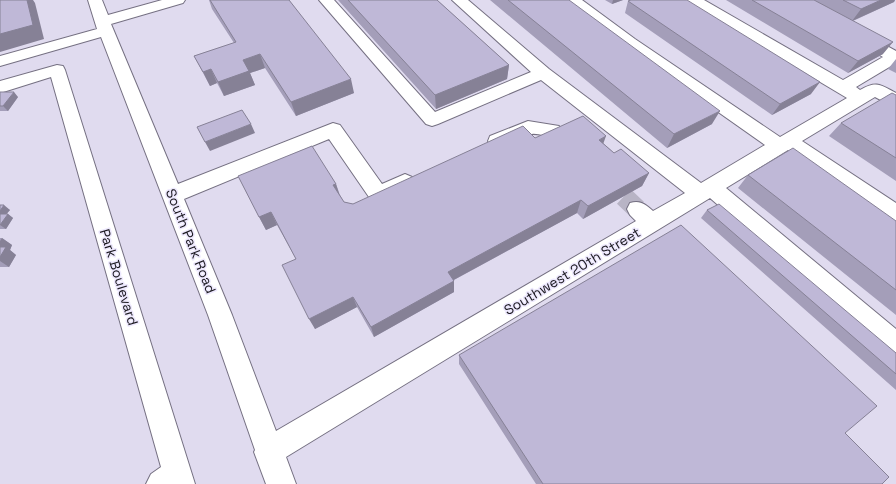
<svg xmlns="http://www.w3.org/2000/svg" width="896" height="484" viewBox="0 0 896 484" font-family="'Space Grotesk',sans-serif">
<rect width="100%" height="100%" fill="#e0dbef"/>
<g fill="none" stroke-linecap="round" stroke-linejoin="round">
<path stroke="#b8b4c5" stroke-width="20" stroke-dasharray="20 10" stroke-linecap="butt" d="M602,176L637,209"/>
<g stroke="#757082" stroke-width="2">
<path id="minor" d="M88,0H102L108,15L162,0H185L183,3L111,24L178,184L333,123L340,125L382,184L405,174L412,177L415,182L412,187L385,200L378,202L371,200L329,139L184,199L232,315L276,431L636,221L630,215L627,209L630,203C640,200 645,204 653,211L685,193L541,80L438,124L432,126L426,124L319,0H334L435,112L531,72L452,0H468L549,69L701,183L765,145L623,45L566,0H582L635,39L780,137L847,98L688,3L686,0H704L843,80L883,57L853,40L851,37L853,34L859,32L865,34L896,51V63L856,87L860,90C877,80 881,85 896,93V107L890,105L875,97L802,141L896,203V222L889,220L788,150L726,188L896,329V357L887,353L710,198L286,457L296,484H266L254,452L255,450L208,315L101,37L0,66V56L97,29Z
M57,65L63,66L65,70L195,484H146L151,474L161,467L51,77L0,93V81Z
M528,121L559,126L561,131L559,136C548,139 537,131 528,135C515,139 504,150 490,146L488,141L490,136Z"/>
</g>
<use href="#minor" fill="#fff" fill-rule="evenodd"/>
</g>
<path fill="#a49eb9" d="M209,0H289L354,93L296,116L265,68L250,73L255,85L224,96L217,83L210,86L194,56L234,43L212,9Z
M338,0H437L509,65L507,79L436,109Z
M490,0H569L712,124L667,148Z
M605,0H623L612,4Z
M726,0H895L894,2L853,21L883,54L848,73Z
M628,1L811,94L772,115L625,13Z
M896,59V73L888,69Z
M0,92L18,97L8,111H0Z
M896,95V181L829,136L841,123Z
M535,138L603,143L614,153L649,173L642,186L583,219L577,213L454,280V292L374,337L357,307L315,329L296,259L277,225L266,230L238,176L336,184L340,195L344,202L353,204Z
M748,175L896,221V315L738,188Z
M0,205L10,210L6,214H8L13,218L6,229H0Z
M707,210L896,353V390L701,218Z
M0,238H2L12,245L10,250L16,255L9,267H0Z
M459,355L845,433L882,484H536L459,364Z"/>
<path fill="#868196" d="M27,0H33L35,3L44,39L0,52V34Z
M613,0H623L612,4Z
M881,0H895L894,2L852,21L861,9Z
M893,42L883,54L848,73L858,61Z
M260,54L265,68L250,73L255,85L224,96L218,82L243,60Z
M509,65L507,79L436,109L435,95Z
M211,69L217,83L210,86L203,72Z
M351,79L354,93L296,116L291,102Z
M820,82L811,94L772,115L780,104Z
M14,92L18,97L8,111L3,106Z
M720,111L712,124L667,148L674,134Z
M251,124L255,133L210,151L205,142Z
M606,136L601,150L599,140Z
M649,173L642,186L583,219L588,206Z
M336,184L340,197L333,185Z
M581,200L577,213L448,283V272Z
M4,205L10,210L3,218L0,216V211Z
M271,212L277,225L266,230L259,217Z
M8,214L13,218L6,229L0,225Z
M2,238L12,245L10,250L16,255L9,267L0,261V241Z
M454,281V292L374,337L371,327Z
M353,297L357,307L315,329L309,319Z"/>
<path fill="#bfb8d7" stroke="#868196" d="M0,0H27L33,25L0,34Z
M210,0H289L351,79L291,102L260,54L243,60L249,71L218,82L211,69L203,72L194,56L236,42Z
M348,0H437L509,65L435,95Z
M508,0H569L720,111L674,134Z
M631,0H687L820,82L780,104L628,1Z
M752,0H814L893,42L858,61Z
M843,0H881L861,9Z
M0,92H14L3,106H0Z
M892,93L896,95V158L841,123Z
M242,110L251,124L205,142L197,127Z
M583,116L606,136L599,140L614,153L621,149L649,173L588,206L581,200L448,272L454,281L371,327L353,297L309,319L282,265L296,259L271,212L259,217L238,176L312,146L336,184L333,185L344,202L353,204L523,126L535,138Z
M793,148L896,221V290L748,175Z
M719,204L896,353V374L707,210Z
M0,205H4L0,211Z
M0,214H8L0,225Z
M681,225L877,406L845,433L889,477L882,484H543L459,355Z
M0,247H6L0,257Z"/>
<g text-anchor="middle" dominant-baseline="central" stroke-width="3" stroke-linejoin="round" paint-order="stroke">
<g font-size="14" fill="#1a181f" stroke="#ede8fd">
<text transform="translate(191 241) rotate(68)">South Park Road</text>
<text transform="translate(572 271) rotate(-31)">Southwest 20th Street</text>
<text transform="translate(119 277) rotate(73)">Park Boulevard</text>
</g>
</g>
</svg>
